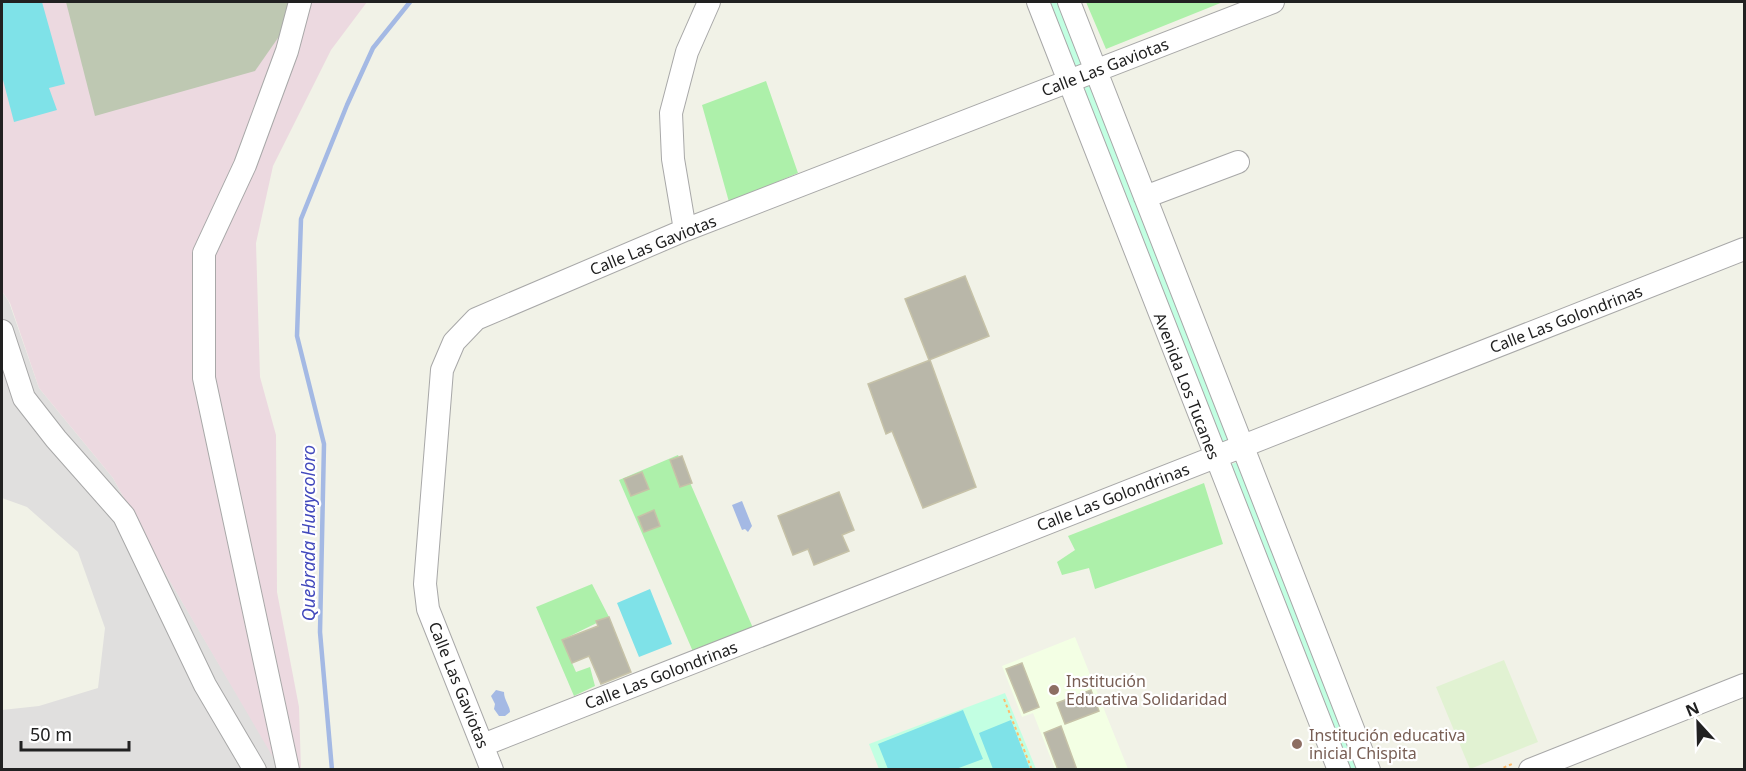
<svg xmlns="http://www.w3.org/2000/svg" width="1746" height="771" viewBox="0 0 1746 771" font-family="'Noto Sans',sans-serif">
<rect width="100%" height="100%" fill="#f1f2e7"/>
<path fill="#e0dfde" d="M2,291L9,302L39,388L113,478L161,566L277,762L278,769H2V710L39,706L98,688L105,628L78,552L27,507L2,498Z"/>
<path fill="#ecd9e0" d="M2,2H367L331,50L273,166L256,243L260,377L276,435L277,592L299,707L301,769H280L161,566L113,478L39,388L10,303L2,291Z"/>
<path fill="#f3ffe4" d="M1075,637L1128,769H1055L1033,713L1022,717L1002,666Z"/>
<path fill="#bec8b2" d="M66,2H303L255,71L95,116Z"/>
<path fill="#e1f2d2" d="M1504,660L1538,742L1470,769L1436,687Z"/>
<path fill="#adf0aa" d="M1086,2H1223L1106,49Z
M766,81L798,173L729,202L702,105Z
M678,455L753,628L694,654L619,480Z
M1204,483L1223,544L1095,589L1089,568L1062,575L1057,562L1075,550L1068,536Z
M592,584L609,617L562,640L576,672L590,667L595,686L574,696L536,607Z"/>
<path fill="#c2ffe2" d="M1046,2H1062L1087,66L1077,74Z
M1089,85L1234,441L1224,449L1084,88Z
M1240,461L1362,769H1348L1229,465Z
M1005,693L1036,769H879L869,744Z"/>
<path fill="#7fe2e8" d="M2,2H42L65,84L49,88L57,110L14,122L2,76Z
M650,589L672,644L639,657L617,603Z
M963,710L983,759L956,769H888L878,744Z
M1011,720L1030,769H993L979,733Z"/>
<path fill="#a4b9e4" d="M742,501L752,526L748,532L745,529L742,530L732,505Z
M496,690L504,692C504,700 510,706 510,712L505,716H499L494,709L495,704L491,696Z"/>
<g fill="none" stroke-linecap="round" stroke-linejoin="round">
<path stroke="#a4b9e4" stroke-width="4.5" d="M332,770L320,632L324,444L297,336L301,219L347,105L373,48L410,2"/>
</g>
<path fill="#b9b7a9" stroke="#c6c2a8" stroke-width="1.5" d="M965,276L989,336L929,360L905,299Z
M930,360L976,487L923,508L892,431L886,434L868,384Z
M682,456L692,483L680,487L670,460Z
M642,472L649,489L631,496L624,479Z
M839,492L854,530L842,535L849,551L814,565L808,549L793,555L778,516Z
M654,510L660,526L644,532L638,517Z
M609,617L631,672L601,684L589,656L572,663L562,640L598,626L596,621Z
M1022,663L1039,707L1024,713L1006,669Z
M1091,690L1099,711L1065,724L1057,703Z
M1061,726L1077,770H1058L1044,733Z"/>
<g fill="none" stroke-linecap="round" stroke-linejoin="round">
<g stroke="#a8a8a8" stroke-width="24">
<path id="minor" d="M1038,2L1339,770
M1069,2L1369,770
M1145,197L1238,162
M685,230L673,159L671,113L687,52L709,2
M2,331L24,398L56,439L124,516L205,685L255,770
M483,745L1744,249
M288,770L204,378V253L245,165L287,51L300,2
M492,770L428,609L425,584L442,370L454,342L476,319L685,230L1273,2
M1530,770L1744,685"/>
</g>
<path stroke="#ffbc6c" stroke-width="2" stroke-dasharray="3 3" stroke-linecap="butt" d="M1004,699L1032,770
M1498,770L1512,764"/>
<use href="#minor" stroke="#fff" stroke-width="22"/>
</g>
<g fill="#8d6e63" stroke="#fff" stroke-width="2">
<circle cx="1054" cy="690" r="6"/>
<circle cx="1297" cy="744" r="6"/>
</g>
<g text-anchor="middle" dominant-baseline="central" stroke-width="4.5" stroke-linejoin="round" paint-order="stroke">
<g font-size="16" fill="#212121" stroke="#fff">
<text transform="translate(1105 67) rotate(-21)">Calle Las Gaviotas</text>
<text transform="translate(653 245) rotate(-22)">Calle Las Gaviotas</text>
<text transform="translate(1566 319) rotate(-21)">Calle Las Golondrinas</text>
<text transform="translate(1187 386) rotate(69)">Avenida Los Tucanes</text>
<text transform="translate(1113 497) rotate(-21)">Calle Las Golondrinas</text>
<text transform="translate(661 675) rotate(-21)">Calle Las Golondrinas</text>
<text transform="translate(459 685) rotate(68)">Calle Las Gaviotas</text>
</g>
<g font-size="16" fill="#785e54" stroke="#fff" text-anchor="start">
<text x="1066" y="681">Institución<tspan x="1066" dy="18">Educativa Solidaridad</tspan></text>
<text x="1309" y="735">Institución educativa<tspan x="1309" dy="18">inicial Chispita</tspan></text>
</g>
<g font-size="18" font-style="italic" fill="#434abc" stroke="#fff">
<text transform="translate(308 533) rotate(-90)">Quebrada Huaycoloro</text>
</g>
</g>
<rect width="1746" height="771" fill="none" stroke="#212121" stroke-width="6"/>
<g transform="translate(1698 723) rotate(338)" stroke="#ffffff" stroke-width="4.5" paint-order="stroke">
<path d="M0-4.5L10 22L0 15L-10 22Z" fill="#212121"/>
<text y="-9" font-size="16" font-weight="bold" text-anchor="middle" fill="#212121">N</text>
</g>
<path d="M21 741v9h108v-9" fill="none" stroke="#212121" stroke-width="3"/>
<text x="30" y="741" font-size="18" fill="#212121" stroke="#ffffff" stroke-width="4.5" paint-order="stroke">50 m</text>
</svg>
